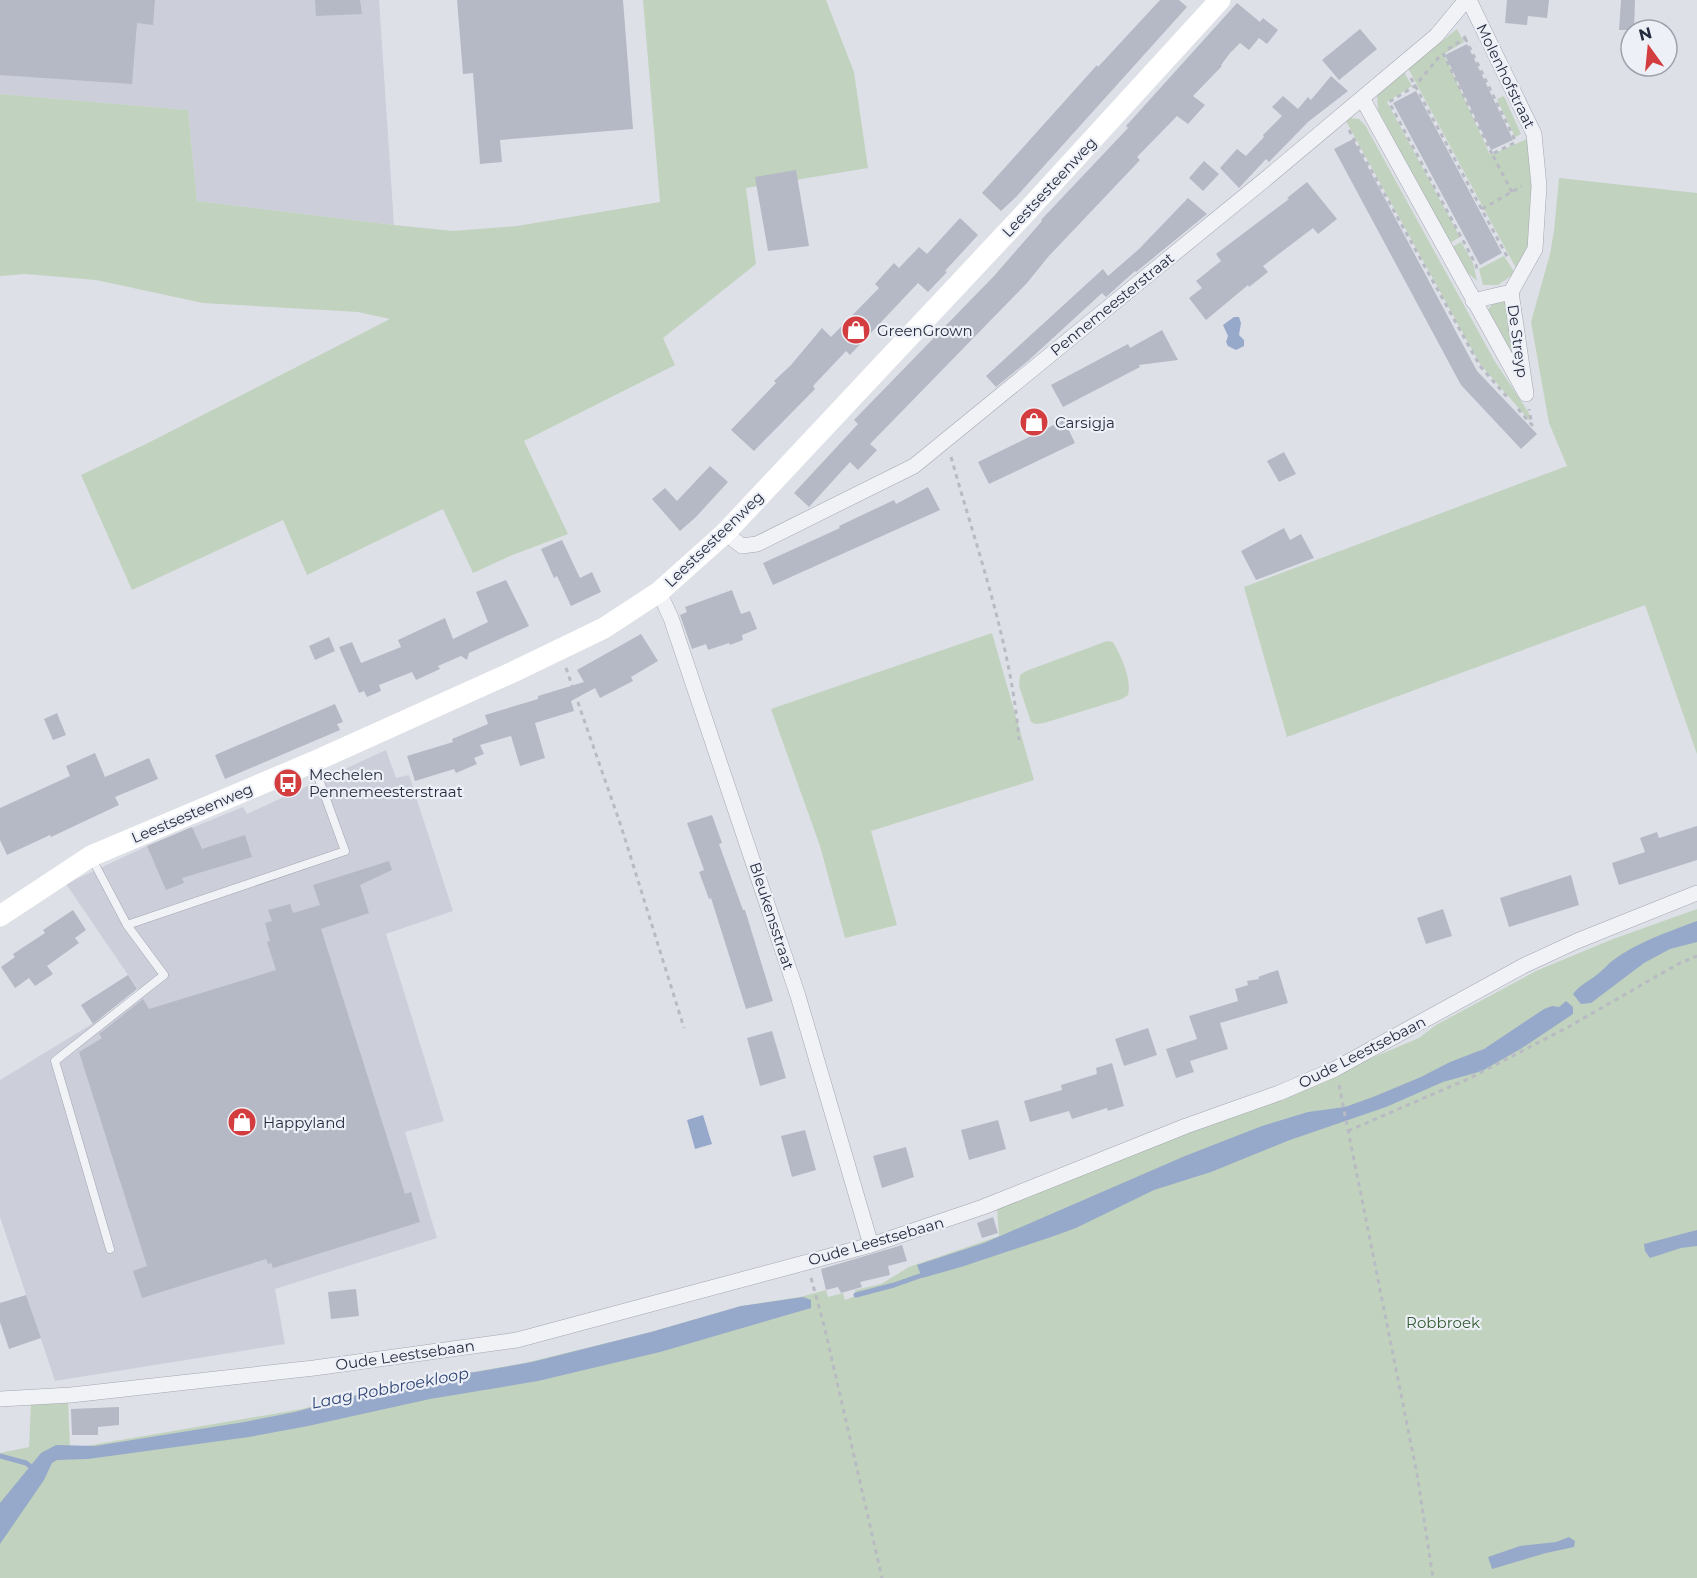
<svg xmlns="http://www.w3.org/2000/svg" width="1697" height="1578" viewBox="0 0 1697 1578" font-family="Montserrat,sans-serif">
<rect width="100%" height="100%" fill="#dee0e8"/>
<path fill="#cccfda" d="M0,0H379L394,225L197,201L188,110L0,94Z
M386,750L396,778L409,775L453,911L386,934L444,1121L405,1132L437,1238L275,1289L285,1344L55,1381L0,1217V1080L141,994L66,884L147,846L243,807L247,814Z"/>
<path fill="#c1d2be" d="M643,0H826L854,72L868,168L746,188L756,264L663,338L675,365L524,441L568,534L510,556L473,573L443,509L307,575L283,520L132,590L81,475L146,444L390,319L358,312L203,303L96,280L25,274L0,276V94L188,110L197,201L394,225L453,231L517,226L660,202Z
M1457,29L1464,42L1444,54L1490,155L1527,139L1534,183L1529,244L1517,270L1408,68Z
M1404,72L1412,86L1387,102L1460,237L1450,243L1378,110L1377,94Z
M1504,96L1521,134L1515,137L1497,99Z
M1350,118L1359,119L1365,125L1494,360L1529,413L1530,421L1480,364L1346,121Z
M1559,178L1697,193V754L1645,605L1287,737L1244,587L1567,466L1549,423L1531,322L1550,254L1554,231Z
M1461,242L1473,263L1477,281L1461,267L1452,247Z
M1504,256L1515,273L1498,285H1483L1479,269Z
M1502,301H1507L1512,352L1508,354L1487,315C1488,305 1493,304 1502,301Z
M992,633L1034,780L871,831L897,925L845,938L820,846L771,709Z
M1107,641L1113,642C1121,656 1132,679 1128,695L1122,699L1044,723L1036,724L1031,722L1019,686L1020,675L1026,671Z
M1697,909V1578H0V1453L29,1447L31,1404L68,1403L70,1446L80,1447L302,1409L423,1377L473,1372L525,1363L651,1332L741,1306L800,1297L826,1290L828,1297L843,1293L845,1300L856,1296L855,1290L881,1284L909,1267L999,1236L997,1208L1282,1096L1419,1038L1436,1025L1536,971L1613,939Z"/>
<path fill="#97a9ca" d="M1234,317H1239L1241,323L1239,335L1244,340V346L1236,350L1228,346L1226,342L1228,336L1223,325Z
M1697,921V942L1670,949L1644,963L1591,1003L1581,1004L1573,994C1580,985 1589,981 1598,974C1603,970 1607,965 1612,961C1637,942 1668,932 1697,921Z
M1566,1001L1573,1007V1014L1522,1048L1482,1071L1443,1082L1386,1107L1290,1140L1211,1172L1154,1190L1076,1228L1054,1236L961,1267L922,1278L917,1265L984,1243L1185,1156L1262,1126L1308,1112L1345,1107L1373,1097L1421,1077L1450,1062L1484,1049L1544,1009L1552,1006L1559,1007Z
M703,1115L712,1144L695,1149L687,1120Z
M1697,1230V1246L1681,1248L1650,1258L1645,1251L1644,1244Z
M803,1297L811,1300V1308L660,1352L538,1381L430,1399L308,1426L249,1437L88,1459L57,1460L52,1463L44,1480L0,1544V1503L41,1453L56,1445L95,1446L244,1422L295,1412L421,1378L476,1372L532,1362L651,1332L741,1306Z
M1569,1537L1575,1541L1574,1547L1546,1553L1492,1569L1488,1557L1520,1546L1556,1542Z"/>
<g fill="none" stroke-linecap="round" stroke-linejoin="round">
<path stroke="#97a9ca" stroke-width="5" d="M856,1295L894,1285L928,1273
M0,1456L26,1463L34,1469"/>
</g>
<path fill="#b5b9c5" d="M0,0H155L153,25L137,23L132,84L0,75Z
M315,0H360L362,14L316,16Z
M457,0H623L633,129L500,140L502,162L480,164L473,73L463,74Z
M1160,0H1179L1187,7L1016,197L1001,211L982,193L1097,65L1098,67Z
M1507,0H1549L1547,18L1528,16L1527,25L1505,23Z
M1621,0H1635L1634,30H1619Z
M1237,3L1260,22L1263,18L1278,30L1267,44L1259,38L1249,50L1240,43L1230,53L1221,65L1222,66L1193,96L1205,105L1188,124L1177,116L1137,157L1140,160L1048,257L1027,283L870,444L877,450L858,470L850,462L809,507L794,493L858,424L854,420L994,276L1042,221L1041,220L1128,128L1126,126Z
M1360,29L1377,49L1339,80L1322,60Z
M1467,44L1513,140L1491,150L1445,55Z
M1331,76L1348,91L1308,122L1269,162L1266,159L1239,188L1220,168L1237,149L1246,156L1264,137L1263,135L1282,116L1272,107L1283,96L1298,109L1308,97L1311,100Z
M1416,91L1502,253L1480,265L1393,103Z
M1353,139L1477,371L1537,434L1521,449L1461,385L1334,149Z
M1204,161L1219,174L1203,191L1189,178Z
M796,170L809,246L768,251L755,177Z
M1307,182L1337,219L1318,234L1313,228L1263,266L1268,272L1249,287L1248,285L1206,320L1189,298L1202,288L1196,281L1221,261L1216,254L1289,199L1287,198Z
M1188,198L1207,214L1136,272L1135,271L1106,297L1102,293L1029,360L996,387L986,376L1103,269L1108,276L1139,249Z
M960,218L978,235L945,271L947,272L928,292L918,283L850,355L846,351L813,386L815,389L754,451L731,430L776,383L774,381L791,365L822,328L831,337L879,288L875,284L894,263L899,268L919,247L927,254Z
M1162,330L1178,360L1139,365L1140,367L1063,407L1051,385L1128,344L1130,348Z
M1064,420L1075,443L989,484L978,462Z
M1284,452L1296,474L1279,482L1267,461Z
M710,466L728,482L696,517L680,531L652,499L665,488L677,501Z
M928,487L940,510L773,585L763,563L840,528L839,526L894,500L896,504Z
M1284,528L1290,540L1301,534L1314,558L1256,580L1241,551Z
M562,540L580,578L592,572L601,592L571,606L557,576L554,578L541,549Z
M506,580L529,626L469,653L467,660L461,656L438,666L440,669L416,680L412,672L379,685L381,691L367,697L364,691L359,693L339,647L352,642L361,663L401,647L398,640L445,618L453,639L488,622L476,592Z
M732,590L741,614L750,611L757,629L742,635L743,640L730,645L729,643L708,650L706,644L692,649L680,615L687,612L685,607Z
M641,634L658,661L631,677L633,681L600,698L595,688L571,701L574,711L535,723L545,758L520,766L511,736L480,745L484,754L474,758L477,764L456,773L454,769L415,781L407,756L453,742L452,739L488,724L485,715L538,699V696L584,682L577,670Z
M329,637L335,651L315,660L309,646Z
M335,704L343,722L337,724L340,730L225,779L215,755Z
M57,713L66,735L53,740L44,719Z
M95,753L105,777L149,758L158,779L115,797L119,805L51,837L50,835L7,855L0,840V808L70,776L66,766Z
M712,815L722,843L719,844L743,910H745L773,1001L746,1009L711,898L709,899L699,872L704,870L687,823Z
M1697,826V860L1619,885L1612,863L1645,852L1640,838L1657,832L1659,838Z
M192,827L202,849L245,835L252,857L182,878L184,883L166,890L147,846Z
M389,861L392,870L360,885L369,913L321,929L405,1194L411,1192L420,1222L273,1268L271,1263L268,1264L266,1259L142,1298L133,1271L147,1266L79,1052L102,1038L99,1034L143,999L149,1009L276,970L267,942L270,941L265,923L272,921L268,910L290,904L293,913L320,905L313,885Z
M1571,875L1579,905L1509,927L1500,898Z
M1443,909L1452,936L1426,944L1417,918Z
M73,910L86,930L75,938L79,943L47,966L53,974L35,986L29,978L15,988L1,967L15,957L13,954L45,933L43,930Z
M1278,970L1288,1003L1220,1023L1228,1049L1190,1061L1194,1072L1176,1078L1166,1049L1197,1039L1189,1016L1238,1001L1235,989L1248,985L1247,981L1259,979L1258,977Z
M128,975L137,989L93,1024L81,1005Z
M1148,1028L1157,1055L1124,1066L1115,1039Z
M772,1031L786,1078L760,1086L747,1038Z
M1112,1063L1124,1106L1108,1111L1107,1108L1072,1119L1069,1111L1030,1122L1024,1101L1062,1090L1061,1085L1097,1074L1096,1068Z
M998,1120L1006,1149L969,1160L961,1130Z
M805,1130L816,1170L792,1177L781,1136Z
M906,1147L914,1177L882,1188L873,1156Z
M993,1217L998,1233L982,1238L977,1223Z
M902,1245L907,1261L888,1266L890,1275L860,1282L862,1287L841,1293L838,1287L826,1290L821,1269Z
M356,1289L359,1316L331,1319L328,1292Z
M26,1295L41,1338L9,1349L0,1322V1303Z
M119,1407V1425L98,1427V1435H72L71,1409Z"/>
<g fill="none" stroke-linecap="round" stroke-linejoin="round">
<g stroke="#a3a6b2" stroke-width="9">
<path id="lane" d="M91,857L127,925
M110,1249L55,1061L164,975L127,925L345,851L313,763"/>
</g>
<g stroke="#a3a6b2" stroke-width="16">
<path id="street" d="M1469,0L1534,134L1539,186L1535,249L1511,292
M1362,98L1526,394L1511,292L1473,301
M725,533L742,546L757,544L914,466L1268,177L1436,36L1466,0
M659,592L671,618L798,996L871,1245
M0,1399L71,1395L314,1368L517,1340L871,1245L983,1207L1186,1126L1279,1093L1335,1069L1523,966L1577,941L1697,893"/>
</g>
<path stroke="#b8bbc3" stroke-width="3" stroke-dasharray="4.5 4.5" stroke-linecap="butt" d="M1465,38L1516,142
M1448,49L1465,38L1462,32
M1443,53L1492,154
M1439,57L1415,86L1389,102L1476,265L1477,270
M1411,78L1509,260
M1349,130L1480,366L1507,397
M1512,192L1492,154L1516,142
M1482,209L1522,186
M1518,409L1532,425L1529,409
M951,457C977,550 1011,643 1019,740
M566,668L621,826L684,1028
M1339,1085L1417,1474L1433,1578
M1348,1131L1470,1078L1570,1026L1678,964L1697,956
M811,1278L824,1325L882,1578"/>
<use href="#lane" stroke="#f1f2f6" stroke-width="8"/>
<use href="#street" stroke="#f1f2f6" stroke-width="15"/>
<path stroke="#fff" stroke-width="21" d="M0,916L91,856L313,762L513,672L604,628L659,592L725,533L1028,210L1220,0"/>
</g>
<defs>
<g id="shop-disc" transform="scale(1.5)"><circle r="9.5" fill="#d33d3f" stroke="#edf0f6"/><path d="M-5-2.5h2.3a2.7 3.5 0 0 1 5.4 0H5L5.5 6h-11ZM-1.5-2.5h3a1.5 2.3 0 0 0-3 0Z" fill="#fff"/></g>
<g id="bus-disc" transform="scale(1.5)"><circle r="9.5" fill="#d33d3f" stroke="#edf0f6"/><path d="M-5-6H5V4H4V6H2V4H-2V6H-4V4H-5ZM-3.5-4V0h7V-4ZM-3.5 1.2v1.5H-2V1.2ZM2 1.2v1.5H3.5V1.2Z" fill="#fff"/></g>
</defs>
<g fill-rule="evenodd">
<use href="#shop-disc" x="856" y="330"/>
<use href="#shop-disc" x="1034" y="422"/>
<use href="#bus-disc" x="288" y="783"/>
<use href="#shop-disc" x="242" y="1122"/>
</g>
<g text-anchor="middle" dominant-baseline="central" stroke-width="4.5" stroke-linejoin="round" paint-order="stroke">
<g font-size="15" fill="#262c3f" stroke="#edf0f6">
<text transform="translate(1506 76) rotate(64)">Molenhofstraat</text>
<text transform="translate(1049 187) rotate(-47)">Leestsesteenweg</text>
<text transform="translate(1112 304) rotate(-39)">Pennemeesterstraat</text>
<text transform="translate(1518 341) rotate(82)">De Streyp</text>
<text transform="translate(714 539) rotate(-44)">Leestsesteenweg</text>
<text transform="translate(192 813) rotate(-23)">Leestsesteenweg</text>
<text transform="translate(772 916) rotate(72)">Bleukensstraat</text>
<text transform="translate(1362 1052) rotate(-27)">Oude Leestsebaan</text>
<text transform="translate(876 1241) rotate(-16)">Oude Leestsebaan</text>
<text transform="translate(405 1355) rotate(-8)">Oude Leestsebaan</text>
</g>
<g font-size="15" fill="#262c3f" stroke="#edf0f6" text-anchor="start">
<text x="877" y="330">GreenGrown</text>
<text x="1055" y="422">Carsigja</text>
<text x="309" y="774">Mechelen<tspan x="309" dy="17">Pennemeesterstraat</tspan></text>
<text x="263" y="1122">Happyland</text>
</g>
<g font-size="15" fill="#355c33" stroke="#edf0f6">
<text x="1443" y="1322">Robbroek</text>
</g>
<g font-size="16" font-style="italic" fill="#2f4575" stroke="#edf0f6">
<text transform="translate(390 1388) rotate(-11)">Laag Robbroekloop</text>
</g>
</g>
<g transform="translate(1649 48) rotate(345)"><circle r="28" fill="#edf0f6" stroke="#9da2ad" stroke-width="1.5"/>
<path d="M0-4.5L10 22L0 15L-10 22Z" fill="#d33d3f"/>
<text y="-9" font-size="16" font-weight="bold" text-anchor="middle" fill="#262c3f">N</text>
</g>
</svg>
